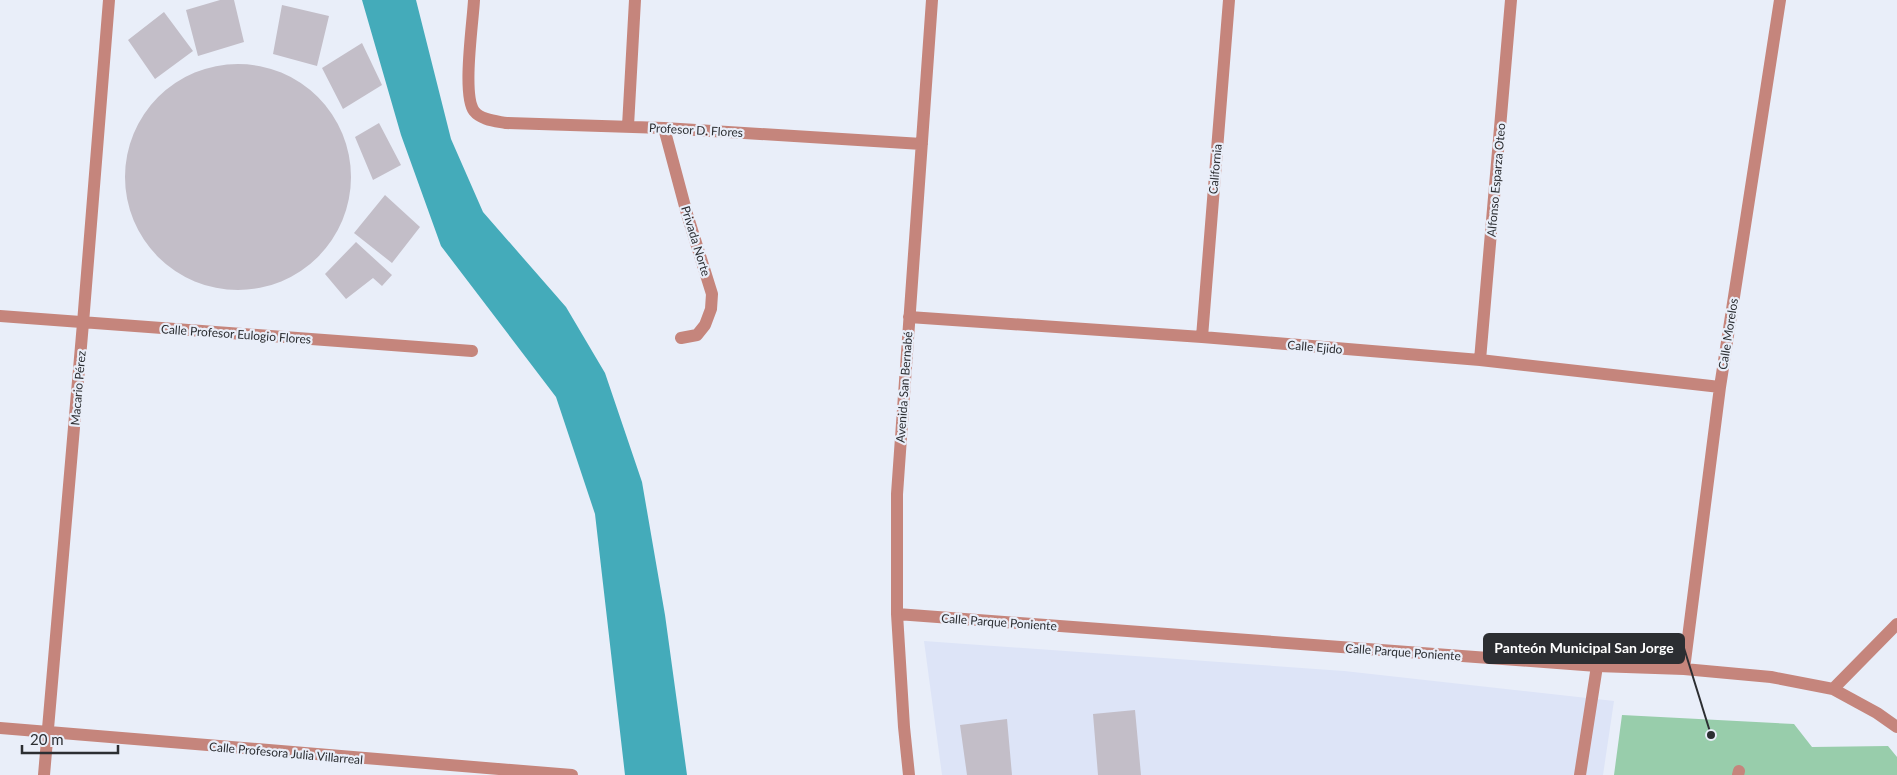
<svg xmlns="http://www.w3.org/2000/svg" width="1897" height="775" viewBox="0 0 1897 775" font-family="Lato,sans-serif">
<rect width="100%" height="100%" fill="#e9eef9"/>
<path fill="#dde4f7" d="M924,641L1344,671L1614,701L1603,775H942Z"/>
<path fill="#98cdab" d="M1622,715L1794,724L1812,747L1888,746L1897,757V775H1614Z"/>
<path fill="#44abba" d="M362,0H416L451,139L483,212L566,307L605,373L642,482L665,615L687,775H625L595,514L556,397L441,246L401,135Z"/>
<path fill="#c3bec8" d="M220,0H234L244,42L198,56L186,10Z
M282,5L329,16L317,66L273,54Z
M164,12L193,51L155,79L128,40Z
M362,43L382,85L343,109L322,68Z
M125 177a113 113 0 1 1 226 0a113 113 0 1 1-226 0Z
M379,123L401,165L373,180L355,137Z
M385,195L420,227L392,263L354,233Z
M356,242L392,275L382,286L373,278L346,299L325,274Z
M1135,710L1141,775H1098L1093,714Z
M1007,719L1012,775H967L960,725Z"/>
<g fill="none" stroke-linecap="round" stroke-linejoin="round">
<path stroke="#c5857c" stroke-width="12" d="M1580,775L1597,666
M1738,775L1739,771"/>
<path stroke="#c5857c" stroke-width="12" d="M474,0C473,22 462,95 474,111C481,120 496,121 506,123L664,128L922,144
M628,126L635,0
M664,128L687,214L712,294L711,309L705,325L697,335L681,338
M0,316L472,351
M909,317L1202,337L1480,360L1720,387
M1202,337L1229,0
M1480,360L1511,0
M897,614L1597,666L1684,669L1771,677L1833,689L1877,713L1897,727
M1684,669L1720,387L1780,0
M1833,689L1897,624
M0,728L572,775
M44,775L83,323L109,0
M909,775L904,727L897,614V494L932,0"/>
</g>
<g text-anchor="middle" dominant-baseline="central" stroke-width="4.5" stroke-linejoin="round" paint-order="stroke">
<g font-size="12" fill="#2c2e32" stroke="#e9eef9">
<text transform="translate(696 130) rotate(3)">Profesor D. Flores</text>
<text transform="translate(1215 169) rotate(-85)">California</text>
<text transform="translate(1496 180) rotate(-85)">Alfonso Esparza Oteo</text>
<text transform="translate(696 241) rotate(73)">Privada Norte</text>
<text transform="translate(236 334) rotate(4)">Calle Profesor Eulogio Flores</text>
<text transform="translate(1728 334) rotate(-81)">Calle Morelos</text>
<text transform="translate(1315 347) rotate(5)">Calle Ejido</text>
<text transform="translate(904 387) rotate(-86)">Avenida San Bernabé</text>
<text transform="translate(78 388) rotate(-85)">Macario Pérez</text>
<text transform="translate(999 622) rotate(4)">Calle Parque Poniente</text>
<text transform="translate(1403 652) rotate(4)">Calle Parque Poniente</text>
<text transform="translate(286 753) rotate(5)">Calle Profesora Julia Villarreal</text>
</g>
</g>
<path fill="none" stroke="#2c2e32" stroke-width="2" d="M1711 735L1684 648"/>
<circle fill="#2c2e32" stroke="#e9eef9" stroke-width="2" cx="1711" cy="735" r="5"/>
<rect fill="#2c2e32" stroke="#2c2e32" stroke-width="2" x="1484" y="634" width="200" height="29" rx="5"/>
<g font-size="14" text-anchor="middle" font-weight="bold" fill="#fff">
<text x="1584" y="653">Panteón Municipal San Jorge</text>
</g>
<path d="M22 745v8h96v-8" fill="none" stroke="#2c2e32" stroke-width="2.5"/>
<text x="30" y="745" font-size="15" fill="#2c2e32" stroke="#e9eef9" stroke-width="4" paint-order="stroke">20 m</text>
</svg>
